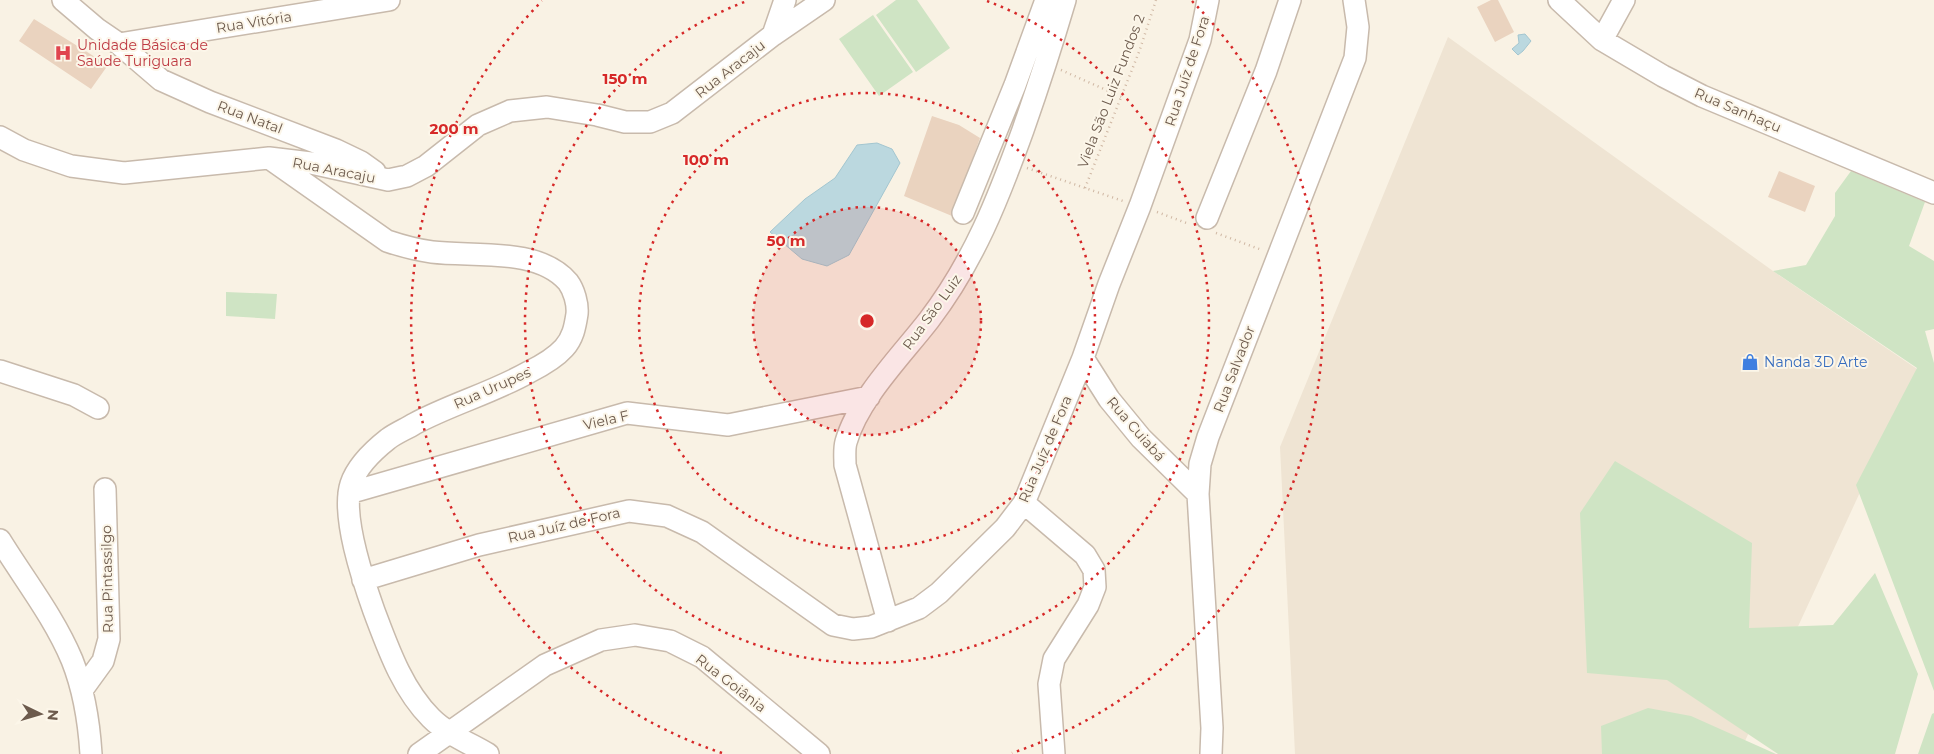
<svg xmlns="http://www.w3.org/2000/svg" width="1934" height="754" viewBox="0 0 1934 754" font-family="Montserrat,sans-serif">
<rect width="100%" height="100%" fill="#f9f2e4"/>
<path fill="#efe4d3" d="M1448,37L1773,271L1917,369L1739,754H1295L1280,447Z"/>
<path fill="#cfe4c4" d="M896,0H917L950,48L916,72L876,15Z
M873,15L913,72L879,96L839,39Z
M1851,171L1925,202L1909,246L1934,261V329L1925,331L1934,363V691L1856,485L1917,368L1773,271L1806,265L1835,216V193Z
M226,292L277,294L275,319L226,316Z
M1615,461L1752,543L1749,628L1833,625L1875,573L1918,674L1895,754H1778L1667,680L1587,673L1580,513Z
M1648,708L1691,716L1776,754H1602L1601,726Z
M1934,713V754H1918L1932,714Z"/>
<path fill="#bbd8df" stroke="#a3c6d0" d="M1525,34L1531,41L1523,51L1518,55L1512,49L1519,43L1518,35Z
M877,143L892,149L900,163L849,255L827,266L802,259L770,232L805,199L835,178L857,145Z"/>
<path fill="#ead3bf" d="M1491,0H1498L1514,32L1495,42L1477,7Z
M34,19L108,65L91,89L19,41Z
M932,116L959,125L980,138L952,216L904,196Z
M1779,171L1815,186L1805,212L1768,197Z"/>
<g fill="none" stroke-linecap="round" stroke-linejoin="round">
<g stroke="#c8baac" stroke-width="24">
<path id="minor" d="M63,0L97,29L119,44L161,80L210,102L336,150L361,162L375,172
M1559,0L1602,40L1663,76L1702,96L1934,193
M773,35L785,0
M1602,40L1624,0
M119,44L389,0
M0,137L24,150L71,166L124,173L269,158L311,163L388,180L407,176L426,166L478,125L510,111L547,107L597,115L625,122H650L672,113L773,35L824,0
M269,158L387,241C402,246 416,250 432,252C474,257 538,247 568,282C574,290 578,304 577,314C575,327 573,338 564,348C555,358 541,366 529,372C492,393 451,404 414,424C406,429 396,433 388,439C374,450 357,466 351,484C341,515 363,580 374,611C388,648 402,689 431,718C447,734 469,743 488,754
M963,213L1015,85L1046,0
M1207,218L1266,71L1290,0
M1083,358L1109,399L1141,438L1198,494
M0,371L74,395L98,408
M349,493L627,413L728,425L869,397
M1024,503L1085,555L1094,570L1095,587L1088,605L1054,659L1049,684L1054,754
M0,540C24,579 54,617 72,660C84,690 89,722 91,754
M363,580L479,545L629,511L667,516L702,532L833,625L853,629L871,627L919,608L939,593L1005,528L1024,503L1083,358L1109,284L1140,206L1200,40L1208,0
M888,621L845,465C845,457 844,449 846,442C858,399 902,355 929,320C974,261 998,199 1023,130C1038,87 1052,44 1065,0
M82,690L103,661L109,639L105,489
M419,754L545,665L601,640L635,635L670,641L702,657L819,754
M1211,754L1212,728L1198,494L1200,464L1208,437L1355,58L1358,27L1354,0"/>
</g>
<path stroke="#cfb7a3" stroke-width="2.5" stroke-dasharray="1 4" stroke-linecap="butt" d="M1061,70L1122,97
M1027,168L1123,201
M1085,188L1139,52L1156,0
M1157,212L1189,224
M1216,233L1262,250"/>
<use href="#minor" stroke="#fff" stroke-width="21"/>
</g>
<circle cx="867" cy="321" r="114" fill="#d62828" fill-opacity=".12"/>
<g fill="none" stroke="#d62828" stroke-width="2.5" stroke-dasharray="2.5 5">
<circle cx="867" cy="321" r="114"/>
<circle cx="867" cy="321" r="228"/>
<path d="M987 1A342 342 0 1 1 747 1"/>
<path d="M722 753A456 456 0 0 1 542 1M1192 1A456 456 0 0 1 1012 753"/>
</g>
<defs>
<g id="hospital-bare" transform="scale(1.35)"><path d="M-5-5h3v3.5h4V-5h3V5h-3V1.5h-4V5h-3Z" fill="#e0444e" stroke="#fcf6e9" stroke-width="2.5" paint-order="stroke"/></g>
<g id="shop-bare" transform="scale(1.35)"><path d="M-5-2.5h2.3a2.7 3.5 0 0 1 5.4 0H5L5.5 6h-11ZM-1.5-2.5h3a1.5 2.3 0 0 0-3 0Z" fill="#3f7fe0" stroke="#fcf6e9" stroke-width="2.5" paint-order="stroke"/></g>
</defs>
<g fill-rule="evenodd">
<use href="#hospital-bare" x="63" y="53"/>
<use href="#shop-bare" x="1750" y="362"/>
</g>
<g text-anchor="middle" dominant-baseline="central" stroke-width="4" stroke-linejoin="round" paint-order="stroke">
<g font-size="14" fill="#6d5b4d" stroke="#fcf6e9">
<text transform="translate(254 22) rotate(-9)">Rua Vitória</text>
<text transform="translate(730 69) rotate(-38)">Rua Aracaju</text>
<text transform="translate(1187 71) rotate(-72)">Rua Juíz de Fora</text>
<text transform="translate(1111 91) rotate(-69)">Viela São Luiz Fundos 2</text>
<text transform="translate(1738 110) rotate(23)">Rua Sanhaçu</text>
<text transform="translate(250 117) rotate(21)">Rua Natal</text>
<text transform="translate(334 170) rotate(11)">Rua Aracaju</text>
<text transform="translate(932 312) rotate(-54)">Rua São Luiz</text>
<text transform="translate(1234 369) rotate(-69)">Rua Salvador</text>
<text transform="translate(492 388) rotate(-24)">Rua Urupes</text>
<text transform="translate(606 420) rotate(-13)">Viela F</text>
<text transform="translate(1136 429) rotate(49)">Rua Cuiabá</text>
<text transform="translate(1045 449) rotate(-67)">Rua Juíz de Fora</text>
<text transform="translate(564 525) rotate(-13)">Rua Juíz de Fora</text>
<text transform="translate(107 579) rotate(-91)">Rua Pintassilgo</text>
<text transform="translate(731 683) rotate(38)">Rua Goiânia</text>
</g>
<g font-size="14" fill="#be3a42" stroke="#fcf6e9" text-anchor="start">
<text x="77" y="45">Unidade Básica de<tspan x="77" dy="16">Saúde Turiguara</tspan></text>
</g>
<g font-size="14" fill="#366cbe" stroke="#fcf6e9" text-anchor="start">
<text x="1764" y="362">Nanda 3D Arte</text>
</g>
</g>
<circle cx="867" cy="321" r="8" fill="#d62828" stroke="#fcf6e9" stroke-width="2.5"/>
<g font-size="15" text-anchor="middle" font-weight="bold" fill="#d62828" stroke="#fcf6e9" stroke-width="4" stroke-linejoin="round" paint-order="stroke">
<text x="625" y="84">150 m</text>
<text x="454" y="134">200 m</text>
<text x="706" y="165">100 m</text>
<text x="786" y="246">50 m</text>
</g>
<g transform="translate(40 714) rotate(95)" stroke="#fcf6e9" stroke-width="4" paint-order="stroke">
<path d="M0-4L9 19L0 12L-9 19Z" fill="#6d5b4d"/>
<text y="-8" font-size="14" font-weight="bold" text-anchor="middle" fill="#6d5b4d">N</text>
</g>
</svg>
